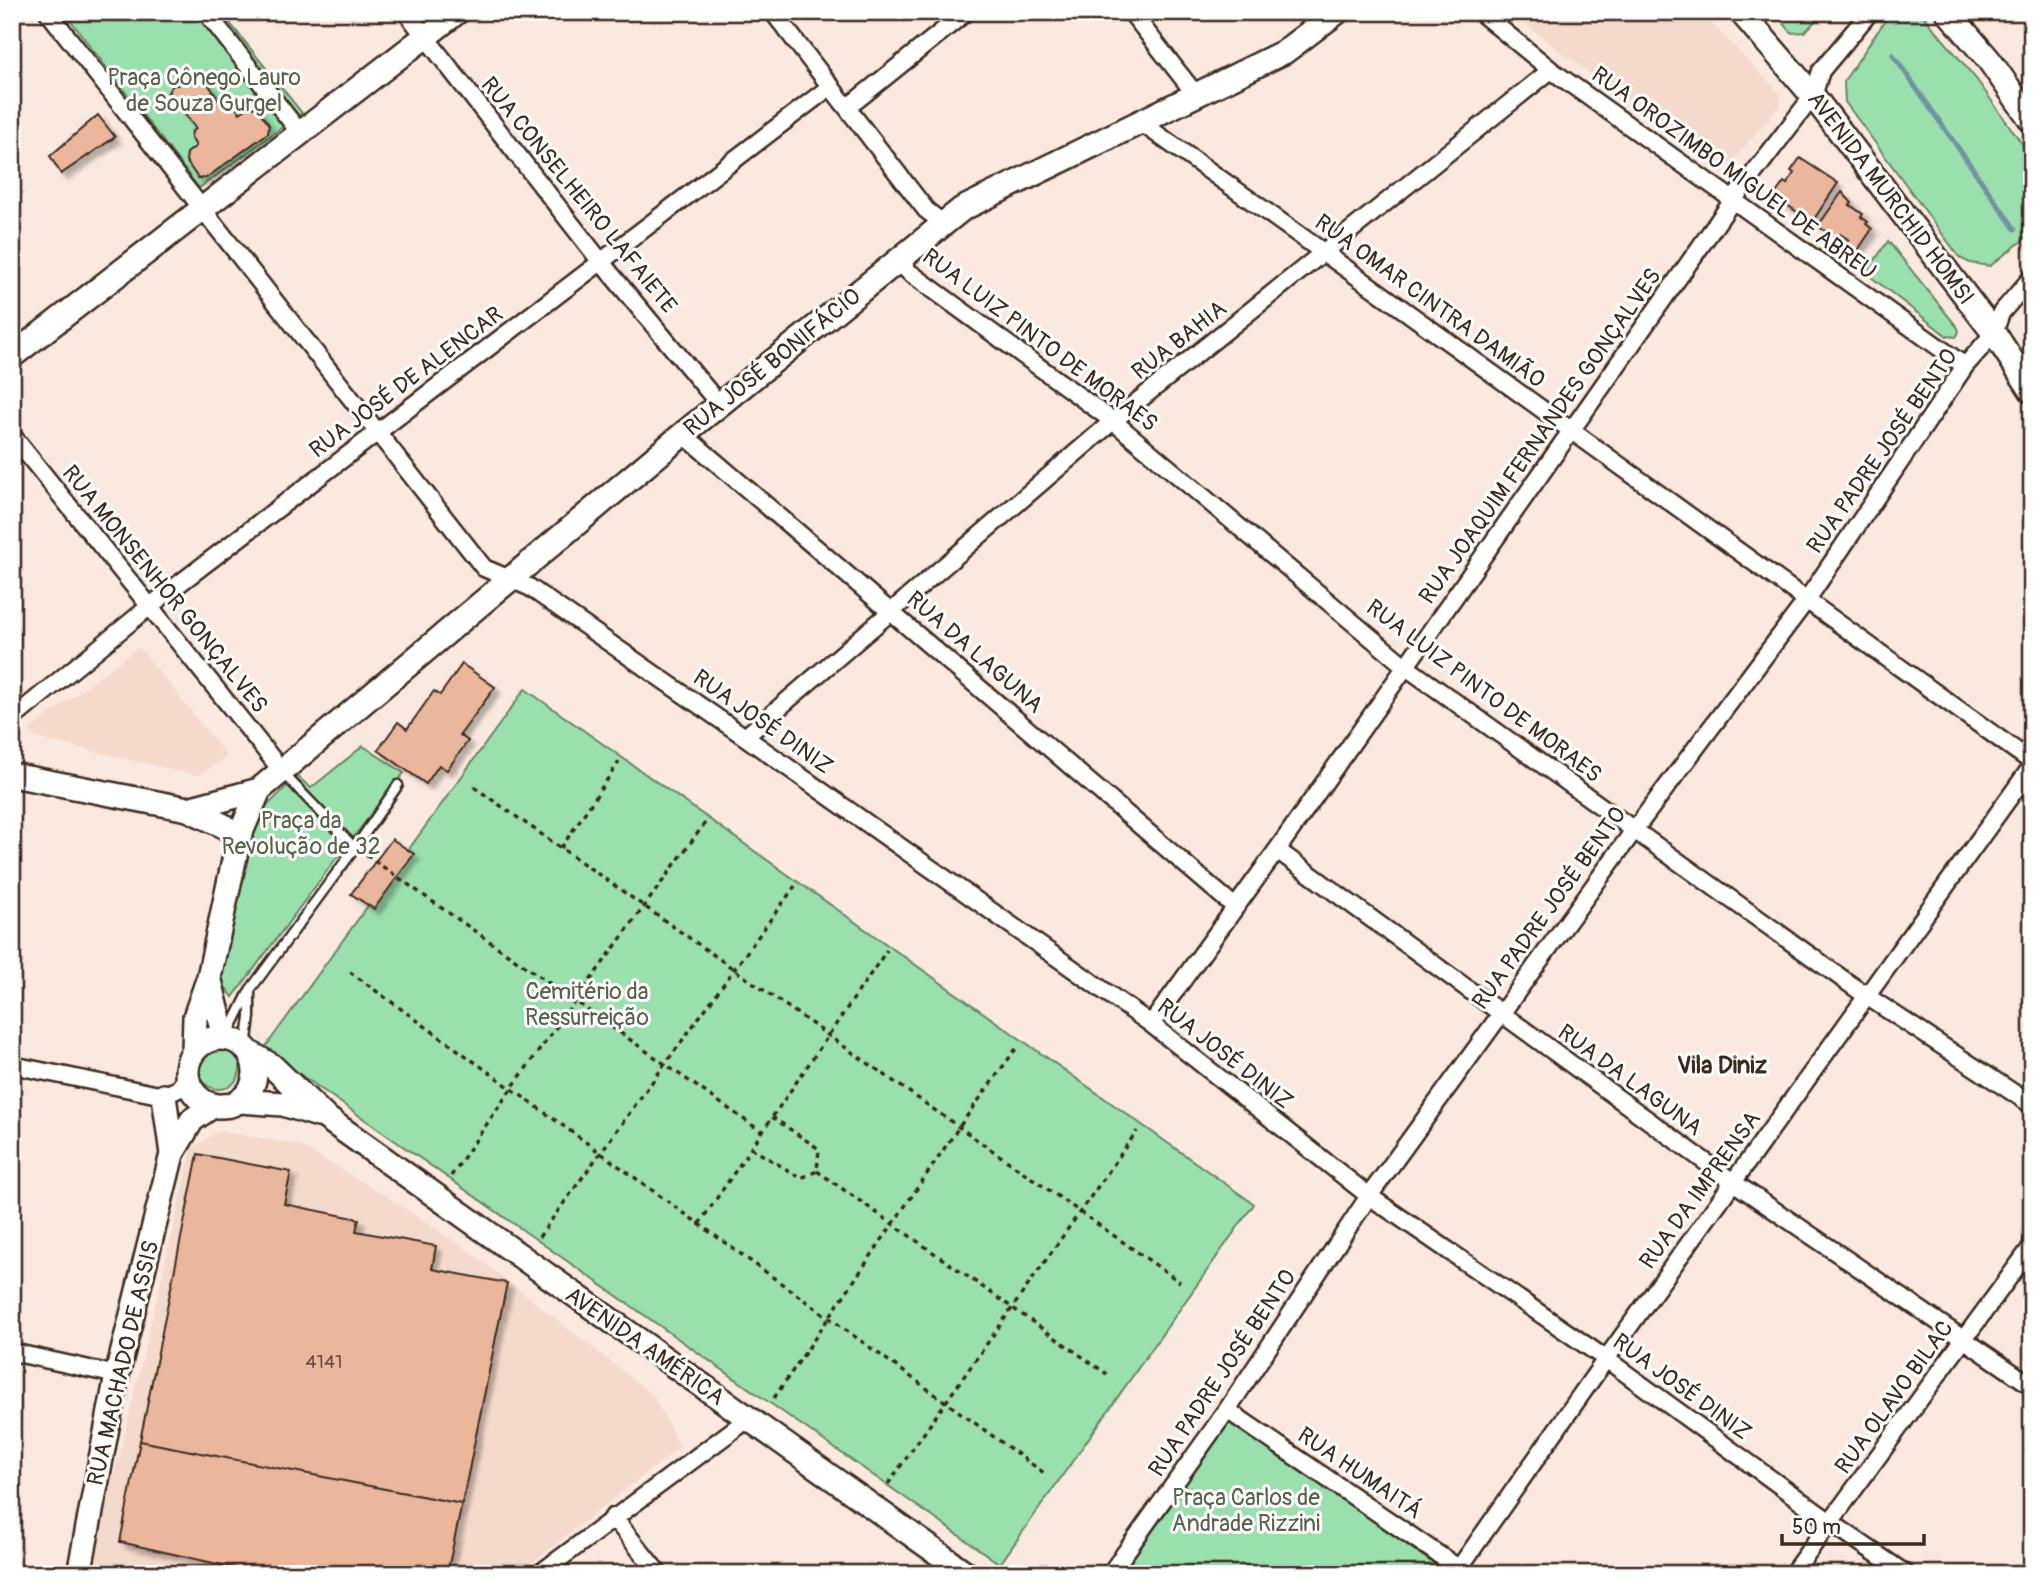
<svg xmlns="http://www.w3.org/2000/svg" width="2044" height="1586" viewBox="0 0 2044 1586" font-family="Pangolin,sans-serif">
<defs>
<filter id="shadow"><feDropShadow dx="5.5" dy="5.5" stdDeviation="2" flood-color="#0004"/></filter>
</defs>
<rect width="100%" height="100%" fill="#f9e9e1"/>
<filter id="ink" filterUnits="userSpaceOnUse"><feTurbulence type="fractalNoise" baseFrequency=".0143" numOctaves="2"/><feDisplacementMap in="SourceGraphic" scale="14" xChannelSelector="R" yChannelSelector="G"/><feConvolveMatrix kernelMatrix="1 2 1 2 8 2 1 2 1" color-interpolation-filters="sRGB"/></filter>
<g filter="url(#ink)">
<path fill="#f4dacc" d="M1509,12H1701L1781,95L1780,105L1722,174Z
M139,647L227,756L199,776L36,738L30,729Z
M218,1131L299,1145L386,1196L469,1251L652,1394L680,1447L518,1574H87L94,1537L121,1450L192,1148Z"/>
<path fill="#9ae0ae" stroke="#6a8566" stroke-width="2" d="M64,12H221L302,113L199,188Z
M1774,12H1824L1805,32L1792,33Z
M1891,12L1922,14L1977,80L2032,158V233L1990,266L1970,263L1960,258L1845,102L1844,81Z
M1888,241L1958,328L1959,332L1956,337L1947,336L1866,273Z
M525,689L1254,1204L1000,1564L264,1049Z
M363,746L404,773L335,860L233,997L219,979L246,850L265,808L297,776L311,788Z
M198 1068a21 21 0 1 1 42 0a21 21 0 1 1-42 0Z
M1231,1421L1441,1569L1438,1574H1122Z"/>
<g fill="none" stroke-linecap="round" stroke-linejoin="round">
<path stroke="#7294a1" stroke-width="5" d="M1893,55L2015,229"/>
</g>
<path fill="#eab69c" stroke="#3b2a1e" stroke-width="2" filter="url(#shadow)" d="M193,70L201,73L224,108L228,105H234L240,113L249,107L257,108L269,125L268,133L206,178H198L186,161L187,153L196,146L191,137L192,131L196,129L168,92L173,85H177L175,83L186,74L189,77Z
M98,115L115,137L61,174L50,156Z
M1800,158L1838,183L1812,222L1774,196L1784,182L1787,184L1794,173L1791,171Z
M1842,192L1852,203L1850,205L1863,214L1861,217L1868,222L1866,224L1872,229L1856,253L1845,245L1849,240L1840,234L1836,239L1818,226Z
M462,664L495,687L460,735L468,741L447,770L439,765L426,784L378,750L398,722L407,729L434,691L440,695Z
M392,839L414,854L374,909L351,894Z
M198,1154L291,1172L284,1204L359,1219L356,1231L436,1246L432,1269L507,1283L462,1504L140,1441Z
M140,1441L462,1504L447,1574H262L120,1542Z"/>
<g fill="none" stroke-linecap="round" stroke-linejoin="round">
<g stroke="#3b2a1e" stroke-width="13">
<path id="lane" d="M282,772L355,848
M228,1034L250,990L355,848L398,785
M246,1047L250,1017V993"/>
</g>
<g stroke="#3b2a1e" stroke-width="21">
<path id="street" d="M48,12L484,568L529,587L745,737L1151,1024L1369,1196L1606,1359L1830,1522L1906,1574
M206,12L300,133
M406,12L601,262L719,404
M773,12L926,210L944,224
M1131,12L1196,95
M1480,12L1551,70L1965,366
M848,107L966,12
M1140,122C1440,333 1734,550 2032,762
M897,260L909,272L1113,421L1406,667L1868,997L2032,1105
M683,434L1235,907
M12,435L282,771
M12,719L150,606L831,86
M745,737L1113,421L1551,70
M1277,850L1733,1182L2032,1386
M1151,1024L1277,850L1733,200L1813,96L1821,71L1870,12
M12,1065L164,1096L178,1089L187,1077
M12,1352L117,1375
M1227,1410L1467,1574
M613,1517L659,1574
M539,1574L748,1419
M1110,1574L1227,1410L1369,1196L1635,829L1806,601L1965,366L1994,333L2001,313L2032,277
M1455,1574L1606,1359L2032,766
M1792,1574L2032,1246"/>
</g>
<g stroke="#3b2a1e" stroke-width="28">
<path id="secondary" d="M1741,12L1813,96L1994,333L2032,391
M1948,12L1989,60L2032,121
M12,356L457,12
M12,775L188,809L224,826L239,837
M188,809L259,790L683,434L962,209L1284,52L1337,12
M209,977L224,1037
M187 1072a34 34 0 1 1 68 0a34 34 0 1 1-68 0Z
M194,1050L195,1017L209,977L239,837L259,790
M250,1053L272,1066L325,1117L967,1574
M164,1096L172,1154
M240,1101L283,1104L318,1115
M79,1574L117,1375L172,1154L192,1120L214,1105"/>
</g>
<path stroke="#3b2a1e" stroke-width="3.5" stroke-dasharray="5 5" stroke-linecap="butt" d="M474,787L1180,1282
M561,848L619,762
M366,855L762,1132
M350,972L1044,1473
M751,1148L801,1178L817,1171L819,1149L772,1117
M817,1171L1107,1374
M451,1176L511,1089L705,823
M699,1224L887,950
M539,1237L795,886
M774,1398L959,1127L1018,1046
M888,1484L1137,1131"/>
<use href="#lane" stroke="#fff" stroke-width="8"/>
<use href="#street" stroke="#fff" stroke-width="16"/>
<use href="#secondary" stroke="#fff" stroke-width="23"/>
</g>
</g>
<g text-anchor="middle" dominant-baseline="central" stroke-width="6" stroke-linejoin="round" paint-order="stroke">
<g font-size="19" fill="#674d3e">
<text x="324" y="1362">4141</text>
</g>
<g font-size="23" fill="#586149" stroke="#fff">
<text x="204" y="77">Praça Cônego Lauro<tspan x="204" dy="26">de Souza Gurgel</tspan></text>
<text x="301" y="820">Praça da<tspan x="301" dy="26">Revolução de 32</tspan></text>
<text x="587" y="991">Cemitério da<tspan x="587" dy="26">Ressurreição</tspan></text>
<text x="1246" y="1497">Praça Carlos de<tspan x="1246" dy="26">Andrade Rizzini</tspan></text>
</g>
<g font-size="23" fill="#3b2a1e" stroke="#fff">
<text transform="translate(1734 173) rotate(36)">RUA OROZIMBO MIGUEL DE ABREU</text>
<text transform="translate(579 195) rotate(51)">RUA CONSELHEIRO LAFAIETE</text>
<text transform="translate(1891 198) rotate(53)">AVENIDA MURCHID HOMSI</text>
<text transform="translate(1430 301) rotate(36)">RUA OMAR CINTRA DAMIÃO</text>
<text transform="translate(1040 340) rotate(37)">RUA LUIZ PINTO DE MORAES</text>
<text transform="translate(1179 340) rotate(-38)">RUA BAHIA</text>
<text transform="translate(772 362) rotate(-39)">RUA JOSÉ BONIFÁCIO</text>
<text transform="translate(406 382) rotate(-37)">RUA JOSÉ DE ALENCAR</text>
<text transform="translate(1540 436) rotate(-55)">RUA JOAQUIM FERNANDES GONÇALVES</text>
<text transform="translate(1882 451) rotate(-55)">RUA PADRE JOSÉ BENTO</text>
<text transform="translate(165 589) rotate(51)">RUA MONSENHOR GONÇALVES</text>
<text transform="translate(975 652) rotate(41)">RUA DA LAGUNA</text>
<text transform="translate(1484 691) rotate(37)">RUA LUIZ PINTO DE MORAES</text>
<text transform="translate(763 722) rotate(35)">RUA JOSÉ DINIZ</text>
<text transform="translate(1549 908) rotate(-54)">RUA PADRE JOSÉ BENTO</text>
<text transform="translate(1225 1054) rotate(38)">RUA JOSÉ DINIZ</text>
<text transform="translate(1630 1080) rotate(36)">RUA DA LAGUNA</text>
<text transform="translate(1700 1190) rotate(-54)">RUA DA IMPRENSA</text>
<text transform="translate(645 1346) rotate(35)">AVENIDA AMÉRICA</text>
<text transform="translate(123 1363) rotate(-77)">RUA MACHADO DE ASSIS</text>
<text transform="translate(1222 1373) rotate(-56)">RUA PADRE JOSÉ BENTO</text>
<text transform="translate(1682 1387) rotate(36)">RUA JOSÉ DINIZ</text>
<text transform="translate(1894 1397) rotate(-54)">RUA OLAVO BILAC</text>
<text transform="translate(1360 1473) rotate(34)">RUA HUMAITÁ</text>
</g>
<g font-size="24" font-weight="bold" fill="#3b2a1e" stroke="#fff">
<text x="1722" y="1065">Vila Diniz</text>
</g>
</g>
<rect width="2044" height="1586" fill="none" stroke="#fff" stroke-width="42"/>
<rect x="21" y="21" width="2002" height="1544" fill="none" stroke="#3b2a1e" stroke-width="2.5" filter="url(#ink)"/>
<path d="M1782 1534v10h142v-10" fill="none" stroke="#3b2a1e" stroke-width="3.5"/>
<text x="1792" y="1534" font-size="21" fill="#3b2a1e" stroke="#ffffff" stroke-width="5" paint-order="stroke">50 m</text>
</svg>
